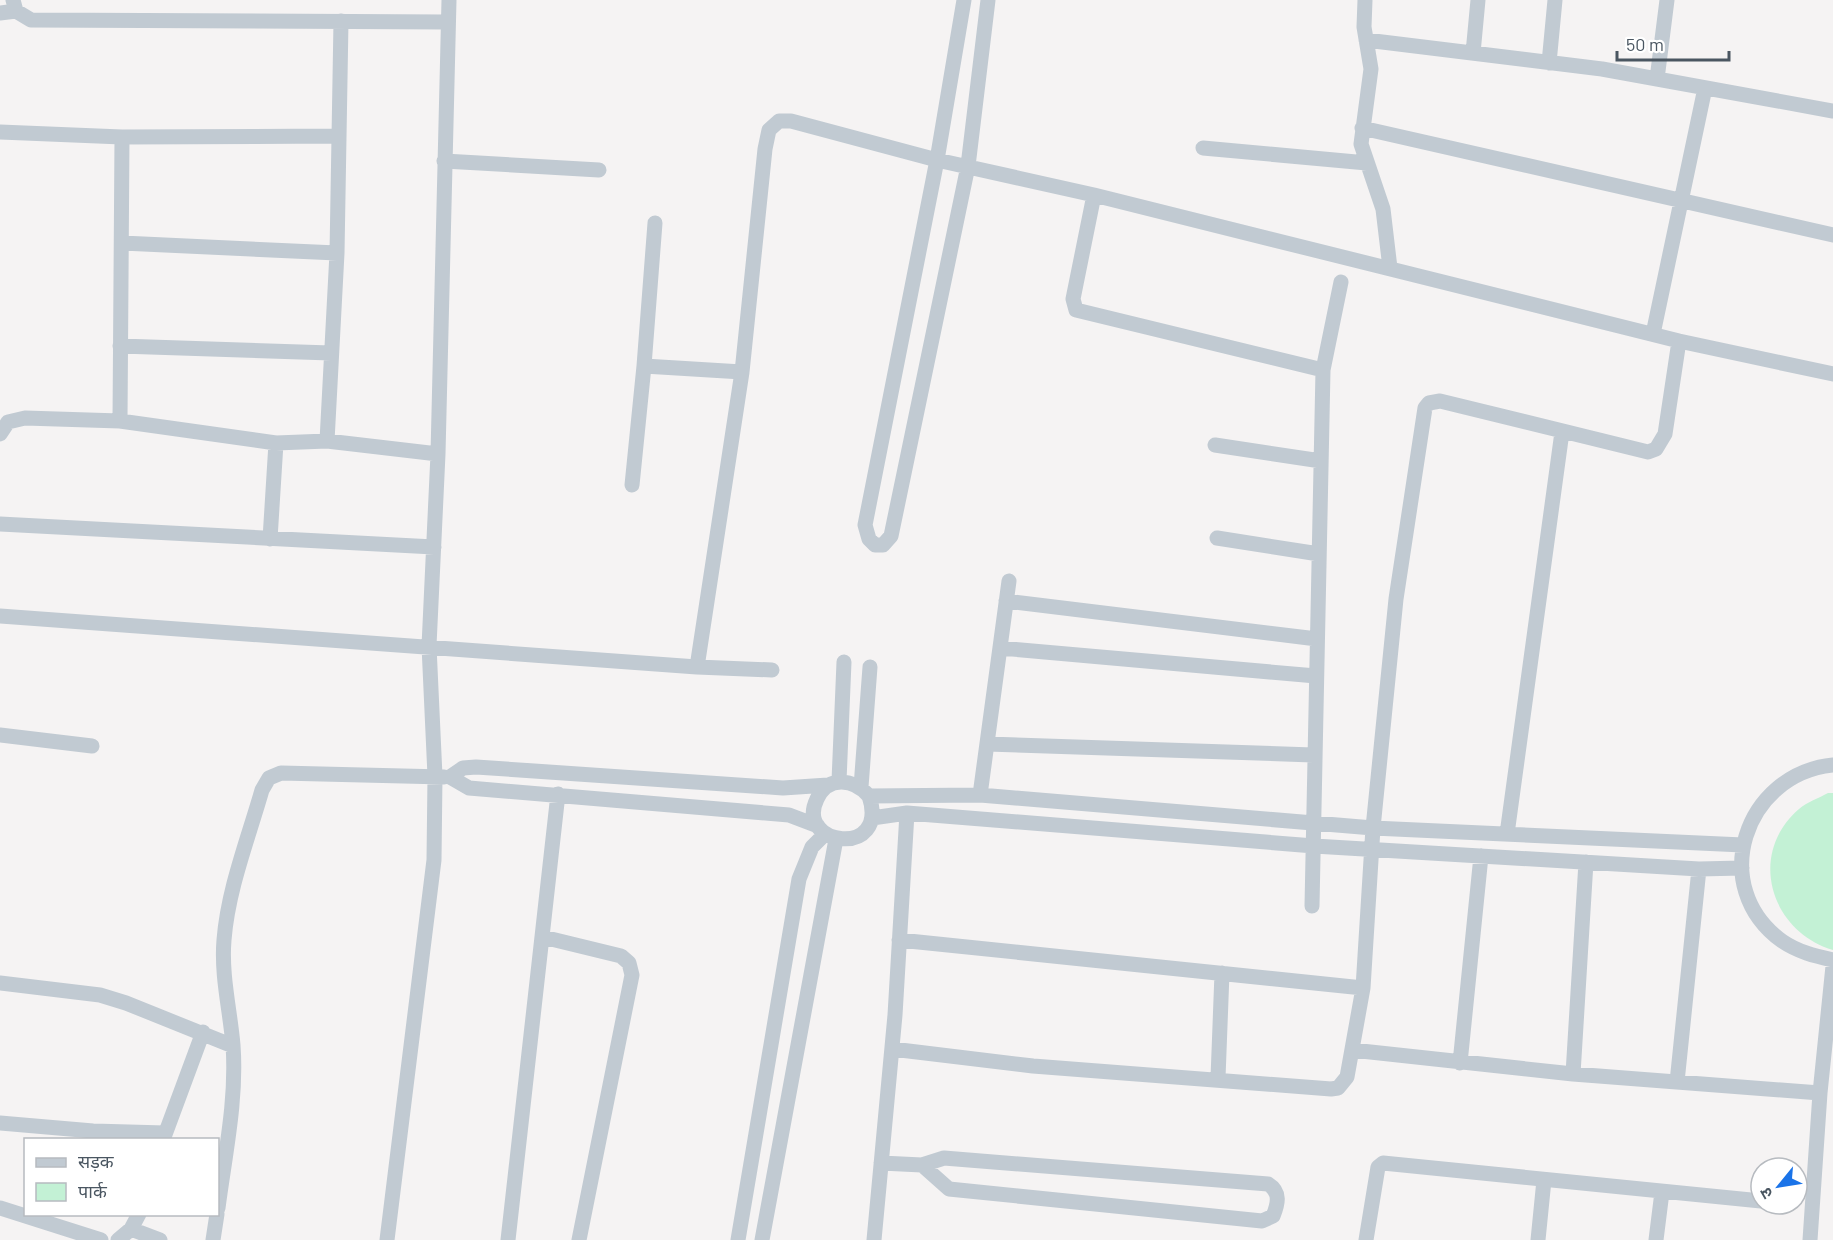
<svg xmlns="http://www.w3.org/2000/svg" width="1833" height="1240" viewBox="0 0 1833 1240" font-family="Barlow,'Noto Sans Devanagari',sans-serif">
<rect width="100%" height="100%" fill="#f5f3f3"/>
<path fill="#c3f1d5" d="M1828,793H1833V950C1770,931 1747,854 1799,809C1807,802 1819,798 1828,793Z"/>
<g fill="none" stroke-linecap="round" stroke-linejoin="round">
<path stroke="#c1cad2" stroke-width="15" d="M13,0L16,11L31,20L447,22
M964,0L937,160L865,525L869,539L875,545H883L891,536L968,166L988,0
M1365,0L1364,27L1371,69L1361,144L1383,209L1390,268
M0,13L16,11
M1366,40L1602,69L1833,111
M1473,53L1478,0
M1549,63L1555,0
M1657,79L1667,0
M1362,128L1833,235
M0,132L122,137L338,136
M1203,148L1367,163
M444,161L599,170
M1094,195L1073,299L1076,310L1323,370
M655,223L644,366L742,372
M122,243L337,253
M1653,334L1705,88
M120,346L331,353
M120,421L122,137
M0,434L8,422L25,418L120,421L276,443L327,441L438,454
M327,441L337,253L341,21
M1215,445L1321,461
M632,485L644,366
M0,524L434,547
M1217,538L1319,554
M270,539L276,443
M1006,601L1317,639
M0,616L697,667L772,670
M1000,648L1316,676
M697,667L742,372L765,149L769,130L779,121H791L937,160L1094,195L1679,341L1833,374
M0,735L92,746
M987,744L1313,755
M1833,765C1744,774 1707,887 1782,941C1798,952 1815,956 1833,960
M839,781L844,662
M861,787L870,667
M980,795L1009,581
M869,796C890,859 794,846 817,799C828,775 854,779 869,796L980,795L1373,828L1743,845
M872,818L907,813L1314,846L1699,869L1742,868
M818,826L789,815L469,788L450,777L463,768L476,767L783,788L828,785
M1507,834L1562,432
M1312,906L1323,370L1341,282
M543,937L621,956L629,963L632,975L579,1240
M899,940L1363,988
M0,983L100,995L126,1003L233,1046
M892,1049L1033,1066L1331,1089L1338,1088L1347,1077L1363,988L1373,828L1396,599L1425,408L1429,403L1440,401L1648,452L1656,449L1665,434L1679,341
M1352,1050L1573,1074L1820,1093
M1460,1063L1481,856
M1573,1074L1586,862
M1218,1078L1222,973
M1677,1082L1699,869
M0,1123L93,1131L165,1133
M163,1140L203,1032
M881,1163L922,1165L944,1158L1268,1184C1281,1192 1278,1204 1273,1216L1262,1221L949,1189L922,1165
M0,1208L101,1240
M218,1208C225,1154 237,1100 233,1045C230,1010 221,975 224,940C228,889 248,839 262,790L269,778L281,773L444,777
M131,1229L160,1240
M118,1240L131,1229L139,1214
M213,1240L217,1214
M387,1240L434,860L435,776L429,646L438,454L449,0
M508,1240L558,794
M738,1240L799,879L812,847L825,834
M762,1240L836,839
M874,1240L895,1015L907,813
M1366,1240L1378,1167L1383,1163L1761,1201
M1538,1240L1544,1180
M1656,1240L1662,1192
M1810,1240L1820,1093L1833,966"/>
</g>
<rect x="24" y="1138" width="195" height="78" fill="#ffffff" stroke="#b7bbc0" stroke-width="1.5"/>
<rect x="36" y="1158" width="30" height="9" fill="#c1cad2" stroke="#b7bbc0" stroke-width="1.5"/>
<text x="78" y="1168" font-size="18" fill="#4a5661">सड़क</text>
<rect x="36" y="1183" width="30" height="18" fill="#c3f1d5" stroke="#b7bbc0" stroke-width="1.5"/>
<text x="78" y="1198" font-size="18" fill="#4a5661">पार्क</text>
<g transform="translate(1779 1186) rotate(240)"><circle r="28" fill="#ffffff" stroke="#b7bbc0" stroke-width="1.5"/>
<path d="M0-4.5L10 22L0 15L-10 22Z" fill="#1a73e8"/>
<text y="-9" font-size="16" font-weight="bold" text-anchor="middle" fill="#4a5661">उ</text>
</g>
<path d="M1617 51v9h112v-9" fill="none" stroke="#4a5661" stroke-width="3"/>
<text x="1626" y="51" font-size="18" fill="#4a5661" stroke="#ffffff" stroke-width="4.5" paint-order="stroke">50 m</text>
</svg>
